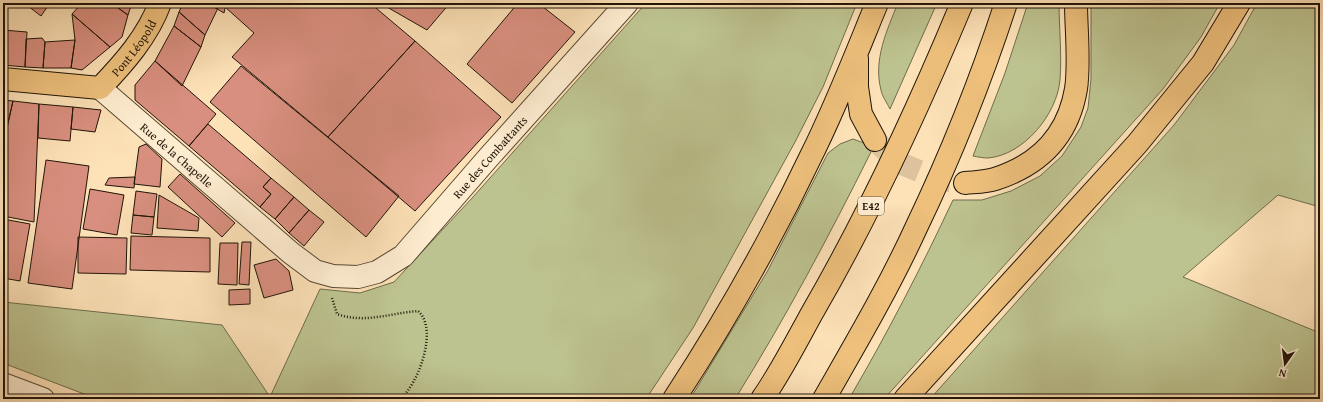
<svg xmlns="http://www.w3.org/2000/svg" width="1323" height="402" viewBox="0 0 1323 402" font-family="'Gentium Book Plus',serif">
<rect width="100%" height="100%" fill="#fde1b7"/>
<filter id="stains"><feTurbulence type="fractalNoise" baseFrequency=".005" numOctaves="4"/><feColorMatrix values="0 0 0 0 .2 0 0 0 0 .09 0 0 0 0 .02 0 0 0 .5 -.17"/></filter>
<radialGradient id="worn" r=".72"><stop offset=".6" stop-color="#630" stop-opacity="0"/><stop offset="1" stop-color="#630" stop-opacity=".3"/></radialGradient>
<path fill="#bdc390" stroke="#6e6c4c" d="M646,3H857L823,87L795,142L693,328L646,399H97L3,363V302L222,325L270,397L320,289L360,293L394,282L473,197Z
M898,3H937L890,109C887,103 882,96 881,90C873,60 887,30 898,3Z
M1028,3H1059C1059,28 1062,55 1060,80C1057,114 1024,155 988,158C983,158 978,157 973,156L1005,73Z
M1091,3H1220L1201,37L1163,89L884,399H849C887,334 921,268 953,200H982L1011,191L1040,176L1062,156L1081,127L1088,108L1091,79Z
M1257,3H1320V207L1278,195L1183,277L1320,333V399H930L1174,125L1234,45Z
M853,139L864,143L871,152C829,236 785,319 735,399H690L767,272L828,153L840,144Z"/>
<path fill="#d98f7f" stroke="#201508" d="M24,3H50L41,16Z
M82,3H111L128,15L122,37L110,47L72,14Z
M111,3H132L128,15Z
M183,3H207L218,8L205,35L179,12Z
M207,3H226L224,13Z
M226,3H370L415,41L328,137L232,57L254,33L225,7Z
M380,3H450L427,30Z
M518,3H538L575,32L512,103L467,64Z
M179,12L205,35L201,47L174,26Z
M72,14L110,47L82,70L71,68L75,40Z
M174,26L201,47L182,86L155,61Z
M3,30L27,32L25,67L3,65Z
M42,38L45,42L43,68L25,67L26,39Z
M75,40L71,68H43L45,42Z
M415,41L501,117L415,211L328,137Z
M155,61L216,114L189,146L135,100V85Z
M241,66L399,196L366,237L210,102Z
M3,100L13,101L3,144Z
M13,101L39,104L34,222L3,216V146Z
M39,104L73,107L70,141L38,138Z
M73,107L101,110L95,132L71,129Z
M208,124L271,178L263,187L271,194L260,207L189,146Z
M146,144L162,159L160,187L134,184L139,147Z
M46,160L89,166L72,289L28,283Z
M180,174L235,223L222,237L168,187Z
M135,177L134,188L105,185L109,178Z
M271,178L294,197L275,219L260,207L271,194L263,187Z
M90,189L124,195L117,235L83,229Z
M136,191L157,194L154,217L133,215Z
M159,195L199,218L198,231L157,228Z
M294,197L309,210L289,233L275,219Z
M309,210L324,222L304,246L289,233Z
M133,215L154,217L152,235L131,233Z
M3,219L30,224L20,281L3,278Z
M131,236L210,238V272L130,270Z
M78,237L127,238L126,274L78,273Z
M242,242H251L249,285L239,284Z
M220,243H238L237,285L218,284Z
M276,259L289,271L293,290L264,298L254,265Z
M250,289V304L229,305V290Z"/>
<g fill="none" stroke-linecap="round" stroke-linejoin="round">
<path stroke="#dcc29d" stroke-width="22" stroke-dasharray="22 11" stroke-linecap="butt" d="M875,140L897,162L941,180L965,183"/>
<g stroke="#574834" stroke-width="24">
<g id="minor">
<path id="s1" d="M100,88L291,253L315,271L333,276L358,277L377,272L403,256L488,158L627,3"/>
<path d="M3,384L43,399"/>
</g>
</g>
<g stroke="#201508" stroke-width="24">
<g id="major">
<path id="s2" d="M3,79L100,88C124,63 148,36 160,3"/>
</g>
</g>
<g stroke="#201508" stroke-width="24">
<path id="highway" d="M857,59V87L861,114L875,140
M965,183C975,182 986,182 995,179C1039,165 1068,136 1076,89C1080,63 1076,29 1076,3
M674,399C725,321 771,240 811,156C836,106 856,54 877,3
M762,399C781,372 796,342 812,313C870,213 918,109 962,3
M824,399C856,343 889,287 916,228C951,155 981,80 1006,3
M905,399L1137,144L1203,63L1239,3"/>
</g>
<path stroke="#201508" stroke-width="2.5" stroke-dasharray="1 2" stroke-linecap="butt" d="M332,298L337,314C364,324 391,313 418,311C439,329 418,385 400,399"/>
<use href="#minor" stroke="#feecd0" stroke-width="22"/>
<use href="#major" stroke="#eec07c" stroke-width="22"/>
<use href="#highway" stroke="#eec07c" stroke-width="22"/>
</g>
<g text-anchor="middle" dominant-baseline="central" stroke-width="4" stroke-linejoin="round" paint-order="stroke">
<rect fill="#feecd0" stroke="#635644" stroke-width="1" x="858" y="197" width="26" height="18" rx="3"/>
<g font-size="11" font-weight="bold" fill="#201508">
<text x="871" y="206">E42</text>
</g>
<g font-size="12" fill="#201508" stroke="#feecd0">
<text stroke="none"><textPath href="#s2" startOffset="150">Pont Léopold</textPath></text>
<text stroke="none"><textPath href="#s1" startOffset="102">Rue de la Chapelle</textPath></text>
<text stroke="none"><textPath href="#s1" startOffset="508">Rue des Combattants</textPath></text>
</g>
</g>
<rect width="1323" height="402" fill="none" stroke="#fde1b7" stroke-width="16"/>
<rect x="4" y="4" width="1315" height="394" fill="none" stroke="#201508" stroke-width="2"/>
<rect x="8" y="8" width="1307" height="386" fill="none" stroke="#201508"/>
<g transform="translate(1285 364) rotate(194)" stroke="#feecd0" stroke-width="3" paint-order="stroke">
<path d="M0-3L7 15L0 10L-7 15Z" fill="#201508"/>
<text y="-6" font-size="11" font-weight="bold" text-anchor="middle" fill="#201508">N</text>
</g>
<rect width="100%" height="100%" filter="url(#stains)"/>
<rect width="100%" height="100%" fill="url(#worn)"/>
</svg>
